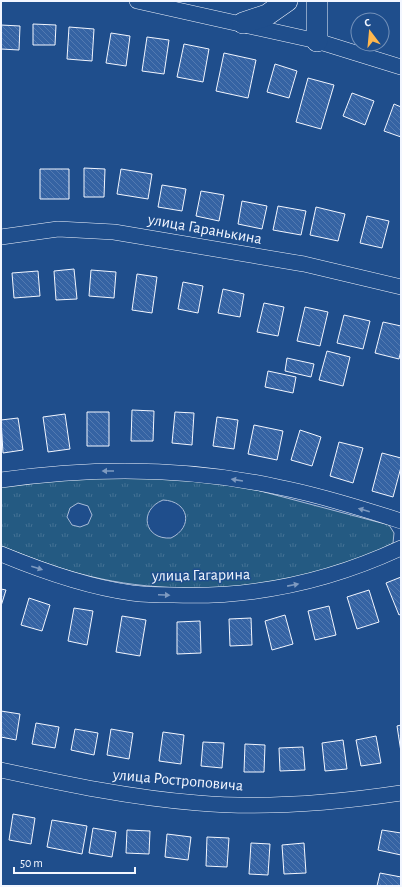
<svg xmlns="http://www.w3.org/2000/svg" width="402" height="887" viewBox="0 0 402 887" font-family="'Alegreya Sans',sans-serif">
<defs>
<pattern id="grass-tufts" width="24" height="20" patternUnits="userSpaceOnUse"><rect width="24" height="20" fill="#245a82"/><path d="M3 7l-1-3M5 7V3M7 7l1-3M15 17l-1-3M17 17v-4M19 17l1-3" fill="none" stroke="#447295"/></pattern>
<pattern id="building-back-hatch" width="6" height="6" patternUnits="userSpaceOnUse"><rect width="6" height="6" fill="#3563a3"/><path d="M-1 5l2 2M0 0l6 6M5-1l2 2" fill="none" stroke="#537ab1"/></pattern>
</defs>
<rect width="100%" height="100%" fill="#1f4e8c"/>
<path fill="url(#grass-tufts)" stroke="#a8bbd7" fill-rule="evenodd" d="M87,477H175L230,483L389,525L394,533L393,543C374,556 346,563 323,570C311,573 298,578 285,580C229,591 158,591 102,579C67,572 34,559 1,546V486ZM163,500C189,501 194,527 171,538C144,540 138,510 163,500ZM78,503L88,506L92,515L88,524L80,527L72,525L67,517L70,508Z"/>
<path fill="url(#building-back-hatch)" stroke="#f2f6ff" d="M33,24L56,25L55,45H33Z
M1,25L20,26L19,50L1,49Z
M69,27L94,29L92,61L67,59Z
M111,33L130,36L126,66L106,63Z
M147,37L169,40L164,74L142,71Z
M184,44L209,49L203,82L177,77Z
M224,53L256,60L248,98L216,91Z
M275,64L297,71L289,98L267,92Z
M308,78L334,85L321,129L296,122Z
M352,93L374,101L365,125L343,116Z
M394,104L401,107V137L384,131Z
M84,168L105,169L104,197H84Z
M40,169H69V199H40Z
M121,169L152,174L148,199L117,194Z
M162,185L186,189L182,211L158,207Z
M201,191L224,195L219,221L196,216Z
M242,201L267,206L262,229L238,224Z
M278,206L306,211L301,235L273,230Z
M316,207L345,214L338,241L310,235Z
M367,216L389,221L382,248L360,243Z
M74,269L77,299L56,300L54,271Z
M91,270L116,272L114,298L89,296Z
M38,271L40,296L14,298L12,273Z
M137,274L157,277L152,313L132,310Z
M183,282L203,286L198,313L178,309Z
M223,289L244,294L240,317L218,313Z
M264,303L284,307L278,336L257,332Z
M305,307L328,312L320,346L297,341Z
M344,315L370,321L363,349L337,343Z
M383,322L401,326V350L399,359L375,353Z
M327,351L350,357L343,386L319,380Z
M287,358L314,364L311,377L285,371Z
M268,371L296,377L293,393L265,387Z
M132,410L154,411L153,441H131Z
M87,412H109V446H87Z
M175,412L194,413L192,445L172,443Z
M65,414L70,449L48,452L43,417Z
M217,417L238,420L234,449L213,446Z
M18,418L23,450L3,453L1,420Z
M254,425L283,431L277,460L248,454Z
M300,430L321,437L312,466L291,460Z
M339,442L363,448L353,483L330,476Z
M382,453L401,458V467L393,497L372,491Z
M401,577V614L399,615L386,583Z
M1,589L6,590L1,606Z
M369,590L379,622L357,629L347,597Z
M29,598L50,605L42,631L21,625Z
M329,606L336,635L315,640L308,611Z
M74,608L93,611L87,645L68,641Z
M285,615L293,644L272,650L265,621Z
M122,616L146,620L140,656L116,652Z
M251,618L252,645L230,646L229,619Z
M200,621L201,653L177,654V622Z
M1,711L20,714L16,740L1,737Z
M36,723L59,727L55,748L32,744Z
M401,725V752L397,726Z
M75,729L98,733L94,755L71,750Z
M111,729L133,733L129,759L107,755Z
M163,732L184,735L181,764L159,761Z
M376,736L381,763L361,766L356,740Z
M343,740L347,769L325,771L322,743Z
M203,742L224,743L222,768L201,766Z
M245,744L265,745L264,772H244Z
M303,747L305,770L280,771L279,748Z
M13,814L35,818L31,844L9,840Z
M52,820L87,826L82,854L47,847Z
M93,828L116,832L112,857L89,853Z
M127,830L150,831L149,854L126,853Z
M382,830L401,833V855L378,850Z
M167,834L191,837L188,860L165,857Z
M207,837L229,838L227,867L206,866Z
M251,843L270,844L268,875L249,874Z
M304,843L306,873L284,874L282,845Z
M380,873L401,877V886H377Z"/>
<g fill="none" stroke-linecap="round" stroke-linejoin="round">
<g stroke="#f2f6ff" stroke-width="16">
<path id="street" d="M137,1L317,41L401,67
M1,237L58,229L114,232L304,264L401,287
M1,480C93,467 187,467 278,487C320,495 361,508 401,521
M1,554C42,571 87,587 132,593C146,595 160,595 174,595C254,598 330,581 401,548
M1,770C66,784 132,798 198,803C266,809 334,803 401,793"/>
</g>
<g stroke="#f2f6ff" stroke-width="22">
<path id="secondary" d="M243,23L267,15L287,1
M317,41V1"/>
</g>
<use href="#street" stroke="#1f4e8c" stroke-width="15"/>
<use href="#secondary" stroke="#1f4e8c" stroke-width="21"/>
</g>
<defs><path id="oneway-solid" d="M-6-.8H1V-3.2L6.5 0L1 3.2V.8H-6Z"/></defs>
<g fill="#7e9ac0">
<use href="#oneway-solid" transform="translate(108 471) rotate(180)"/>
<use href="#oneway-solid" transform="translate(237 480) rotate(-171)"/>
<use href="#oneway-solid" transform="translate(364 510) rotate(-164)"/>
<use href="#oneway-solid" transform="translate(37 568) rotate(17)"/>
<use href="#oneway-solid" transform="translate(293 585) rotate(-11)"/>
<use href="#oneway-solid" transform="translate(164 595) rotate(2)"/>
</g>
<g text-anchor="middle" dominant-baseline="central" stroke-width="3" stroke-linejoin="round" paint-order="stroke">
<g font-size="16" fill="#f2f6ff" stroke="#1f4e8c">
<text transform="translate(205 229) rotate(10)">улица Гаранькина</text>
<text transform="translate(201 575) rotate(-1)">улица Гагарина</text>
<text transform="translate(178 780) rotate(5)">улица Ростроповича</text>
</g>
</g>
<rect width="402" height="887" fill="none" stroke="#f2f6ff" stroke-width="4"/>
<g transform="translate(370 32) rotate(344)"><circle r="19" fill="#1f4e8c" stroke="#7391ba"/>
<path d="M0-3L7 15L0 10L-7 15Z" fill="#ffb74d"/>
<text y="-6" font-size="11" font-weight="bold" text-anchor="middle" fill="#f2f6ff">С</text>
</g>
<path d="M14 867v6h121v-6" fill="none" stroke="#f2f6ff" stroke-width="2"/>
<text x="20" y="867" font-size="12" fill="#f2f6ff" stroke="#1f4e8c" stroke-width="3" paint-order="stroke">50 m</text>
</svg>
